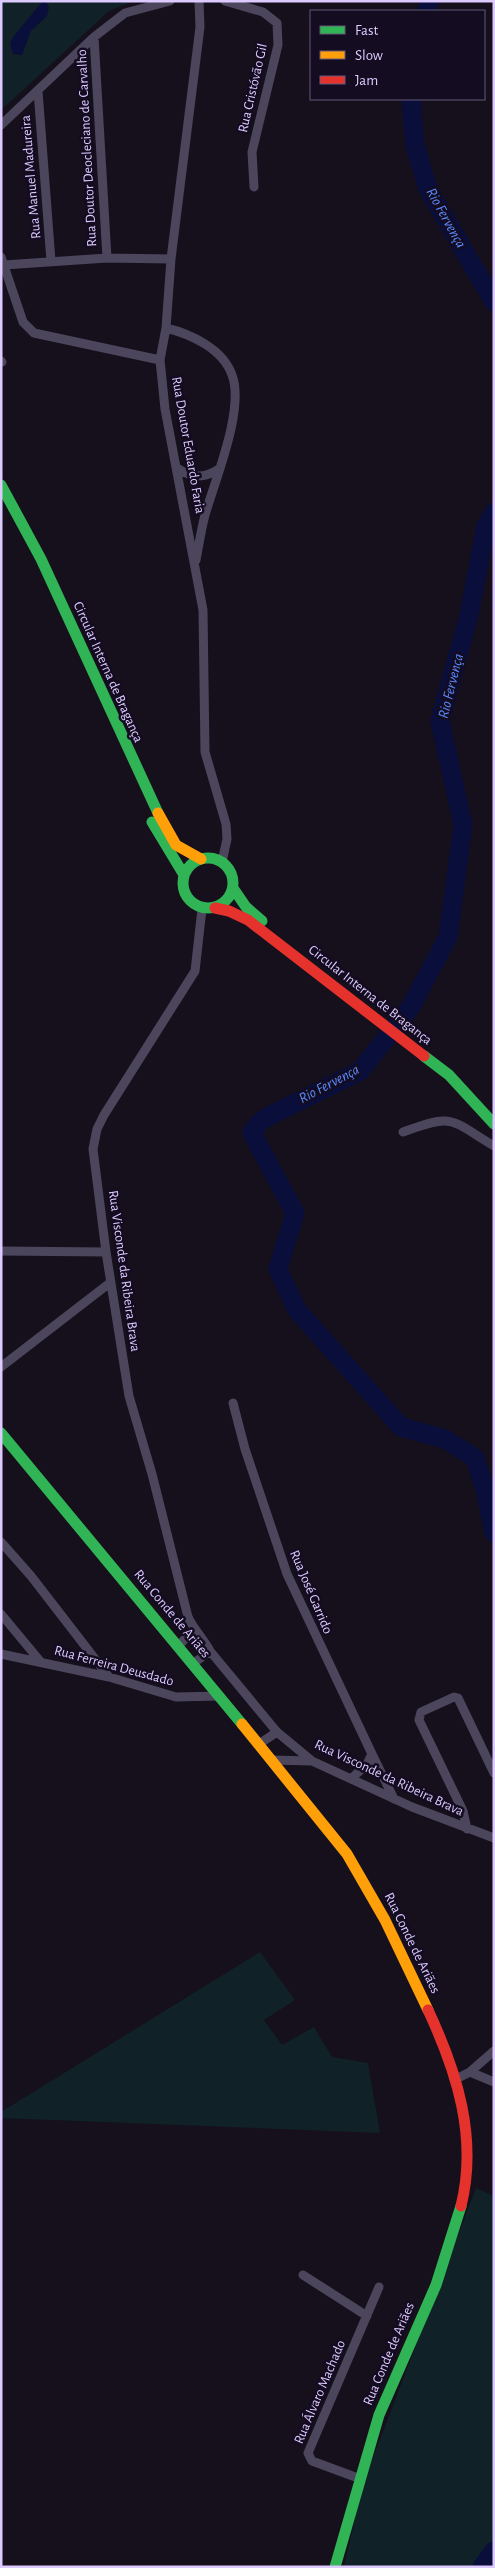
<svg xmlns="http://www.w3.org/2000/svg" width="495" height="2568" viewBox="0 0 495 2568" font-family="'Alegreya Sans',sans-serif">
<rect width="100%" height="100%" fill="#15101c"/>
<path fill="#102128" d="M1,1H134L109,11L1,110Z
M260,1952L295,2000L264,2020L282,2045L314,2027L332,2057L368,2063L380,2133L1,2118V2112Z
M476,2188L494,2196V2567H344L363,2484Z"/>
<path fill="#090f3a" d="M42,2H46L49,7L47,16L31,31L22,55L13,54L10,44L13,37Z"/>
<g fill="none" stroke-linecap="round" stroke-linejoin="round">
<path stroke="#090f3a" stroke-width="19" d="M427,11L429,1
M411,99L415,145L428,189L494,302
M494,512L486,526L469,615L440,721L463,825L448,937L410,1008L360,1071L267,1117L259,1123L252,1133L295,1213L278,1269L297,1310L401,1427L445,1439L475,1458L485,1489L494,1533
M482,2567L494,2551"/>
<path stroke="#4c465d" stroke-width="9" d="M199,1L200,27L171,259L166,328L160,360L165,409L203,610L205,752L226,824L227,839L222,862
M225,1L263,12L277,23L278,45L252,152L254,187
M94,37L107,258
M38,91L51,261
M1,125L94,37L125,13L170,1
M1,257L23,322L34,333L160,360
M4,265L107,258L171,259
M166,328C191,334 223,349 232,375C245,409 215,480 205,515C201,530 199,545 196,560
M1,361L2,362
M177,468C192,478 203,479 219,469
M202,909L195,971L104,1115L97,1129L93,1149L106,1252L129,1396L152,1474L188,1617C194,1630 203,1638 210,1651L277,1732L312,1761L412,1807L494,1838
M403,1132C454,1113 449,1119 494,1146
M1,1251L106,1252
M1,1367L111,1282
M233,1403L245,1449L287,1574L372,1754L367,1764L351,1779
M1,1542L31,1576L109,1677
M1,1614L40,1661
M178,1646L194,1630
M1,1654L109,1677L176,1697L220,1696
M194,1663L210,1651
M259,1744L277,1732
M372,1754L394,1799
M271,1760L312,1761
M467,1829L463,1811L419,1720L421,1712L454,1697L458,1698L494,1773
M470,2072L494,2082
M456,2079L470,2072L494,2051
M303,2275L367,2316
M358,2478L312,2461L308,2453L379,2287"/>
<path stroke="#30b455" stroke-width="11" d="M1,485L41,559L158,813
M152,822L184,875
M183 883a25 25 0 1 1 50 0a25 25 0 1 1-50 0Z
M233,888L246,907L262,921
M424,1056L449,1075L494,1124
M1,1433L242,1724
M335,2567L379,2415L436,2285L461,2206"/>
<path stroke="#ff9f0a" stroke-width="11" d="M158,813L176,845L201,859
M242,1724L347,1854L385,1920L428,2010"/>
<path stroke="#e5322d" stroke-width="11" d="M215,908L229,911L248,920L424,1056
M428,2010C457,2072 478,2138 461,2206"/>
</g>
<g text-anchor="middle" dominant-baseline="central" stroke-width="5" stroke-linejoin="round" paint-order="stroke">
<g font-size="14" fill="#ddcbff" stroke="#140c20">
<text transform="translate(253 88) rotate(-77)">Rua Cristóvão Gil</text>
<text transform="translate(87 148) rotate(-93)">Rua Doutor Deocleciano de Carvalho</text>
<text transform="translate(31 177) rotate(-95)">Rua Manuel Madureira</text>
<text transform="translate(188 445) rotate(80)">Rua Doutor Eduardo Faria</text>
<text transform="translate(108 672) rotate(66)">Circular Interna de Bragança</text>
<text transform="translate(370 995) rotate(38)">Circular Interna de Bragança</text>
<text transform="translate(124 1271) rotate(82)">Rua Visconde da Ribeira Brava</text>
<text transform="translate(311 1592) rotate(67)">Rua José Garrido</text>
<text transform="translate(172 1614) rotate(50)">Rua Conde de Ariães</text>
<text transform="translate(114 1666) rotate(15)">Rua Ferreira Deusdado</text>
<text transform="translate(389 1778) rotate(25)">Rua Visconde da Ribeira Brava</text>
<text transform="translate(412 1943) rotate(64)">Rua Conde de Ariães</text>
<text transform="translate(389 2354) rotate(-67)">Rua Conde de Ariães</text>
<text transform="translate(320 2392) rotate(-67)">Rua Álvaro Machado</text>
</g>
<g font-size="15" font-style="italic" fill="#598bff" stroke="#140c20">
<text transform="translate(446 218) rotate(61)">Rio Fervença</text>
<text transform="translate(451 686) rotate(-76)">Rio Fervença</text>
<text transform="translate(329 1084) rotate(-28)">Rio Fervença</text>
</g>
</g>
<rect width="495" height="2568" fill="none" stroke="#ddcbff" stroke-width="5"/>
<rect x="310" y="10" width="175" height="90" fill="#140c20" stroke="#645879"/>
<rect x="320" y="26" width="25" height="8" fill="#30b455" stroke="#645879"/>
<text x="355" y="35" font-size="15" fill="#ddcbff">Fast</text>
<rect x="320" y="51" width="25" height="8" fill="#ff9f0a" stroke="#645879"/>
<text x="355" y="60" font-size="15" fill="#ddcbff">Slow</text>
<rect x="320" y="76" width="25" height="8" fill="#e5322d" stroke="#645879"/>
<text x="355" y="85" font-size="15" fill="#ddcbff">Jam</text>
</svg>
